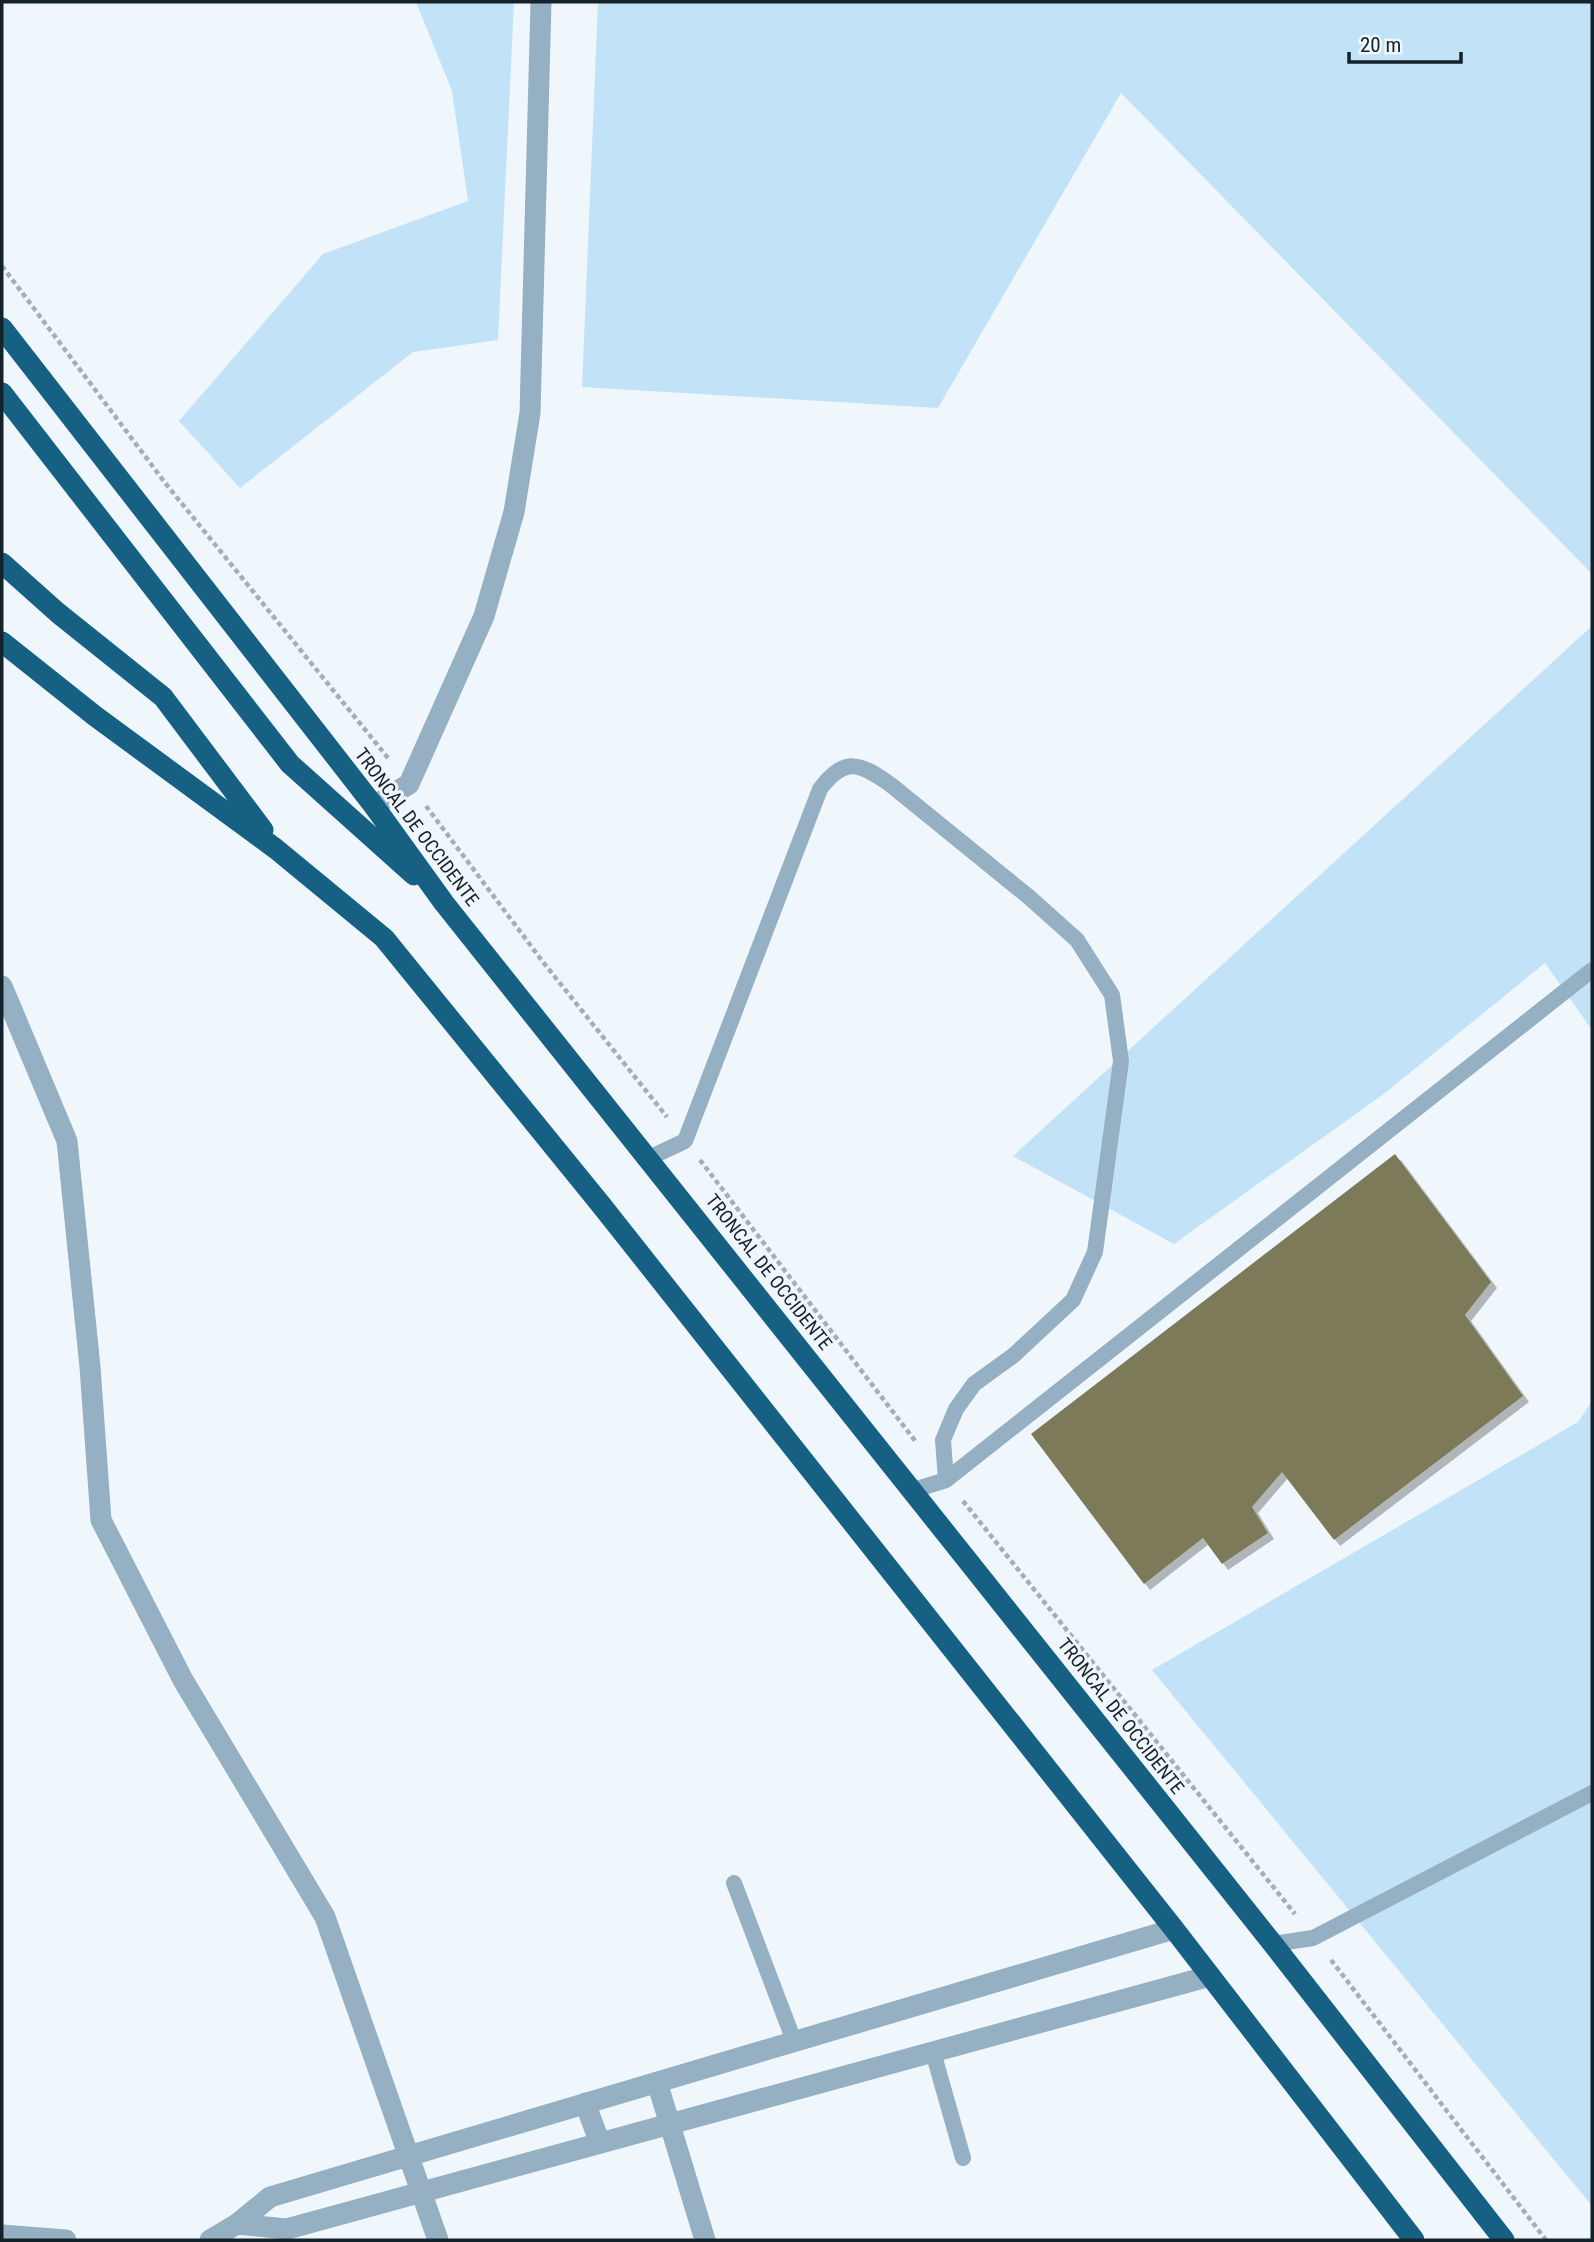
<svg xmlns="http://www.w3.org/2000/svg" width="1594" height="2242" viewBox="0 0 1594 2242" font-family="'Roboto Condensed',sans-serif">
<defs>
<filter id="shadow"><feDropShadow dx="6" dy="6" stdDeviation="0" flood-color="#0004"/></filter>
</defs>
<rect width="100%" height="100%" fill="#f0f7fc"/>
<path fill="#c1e2f7" d="M416,2H514L498,340L413,352L240,488L179,421L323,254L468,201L452,91Z
M598,2H1592V574L1121,93L938,408L582,387Z
M1592,626V1030L1545,963L1385,1093L1174,1244L1013,1156Z
M1592,1401V2206L1152,1670L1578,1422Z"/>
<path fill="#7c7a58" filter="url(#shadow)" d="M1395,1154L1491,1282L1465,1315L1523,1396L1334,1540L1282,1472L1252,1507L1268,1533L1222,1564L1203,1538L1144,1584L1031,1434Z"/>
<g fill="none" stroke-linecap="round" stroke-linejoin="round">
<path stroke="#a5aeb4" stroke-width="4.5" stroke-dasharray="5 3.5" stroke-linecap="butt" d="M2,266L166,484L388,758
M426,806L543,962L667,1117
M700,1160L916,1442
M963,1501L1295,1914
M1331,1960L1546,2240"/>
<path stroke="#94b0c2" stroke-width="16" d="M649,1158L685,1141L820,789C845,756 860,763 891,785L1029,897L1077,940L1112,995L1121,1061L1095,1252L1073,1300L1014,1355L974,1384L956,1409L943,1440L946,1480
M914,1490L946,1480L1592,970
M734,1883L794,2041
M1273,1944L1313,1938L1592,1793
M933,2052L963,2158"/>
<path stroke="#94b0c2" stroke-width="21" d="M374,806L409,784L484,616L514,512L530,413L541,2
M2,986L67,1141L90,1367L101,1520L183,1680L325,1917L438,2240
M657,2082L705,2240
M585,2103L600,2143
M237,2224L287,2229L1210,1976
M2,2235L66,2240
M210,2240L237,2224L270,2197L1174,1929"/>
<path stroke="#166084" stroke-width="21" d="M2,328L374,806L444,903L1273,1944L1504,2240
M2,393L290,764L414,875
M2,563L58,613L163,697L263,830
M2,642L95,716L276,849L384,938L602,1206L1174,1929L1414,2240"/>
</g>
<g text-anchor="middle" dominant-baseline="central" stroke-width="6" stroke-linejoin="round" paint-order="stroke">
<g font-size="19" fill="#14222a" stroke="#f0f7fc">
<text transform="translate(417 827) rotate(53)">TRONCAL DE OCCIDENTE</text>
<text transform="translate(769 1272) rotate(52)">TRONCAL DE OCCIDENTE</text>
<text transform="translate(1121 1716) rotate(52)">TRONCAL DE OCCIDENTE</text>
</g>
</g>
<rect width="1594" height="2242" fill="none" stroke="#14222a" stroke-width="7"/>
<path d="M1349 52v10h112v-10" fill="none" stroke="#14222a" stroke-width="3.5"/>
<text x="1360" y="52" font-size="21" fill="#14222a" stroke="#f0f7fc" stroke-width="5" paint-order="stroke">20 m</text>
</svg>
